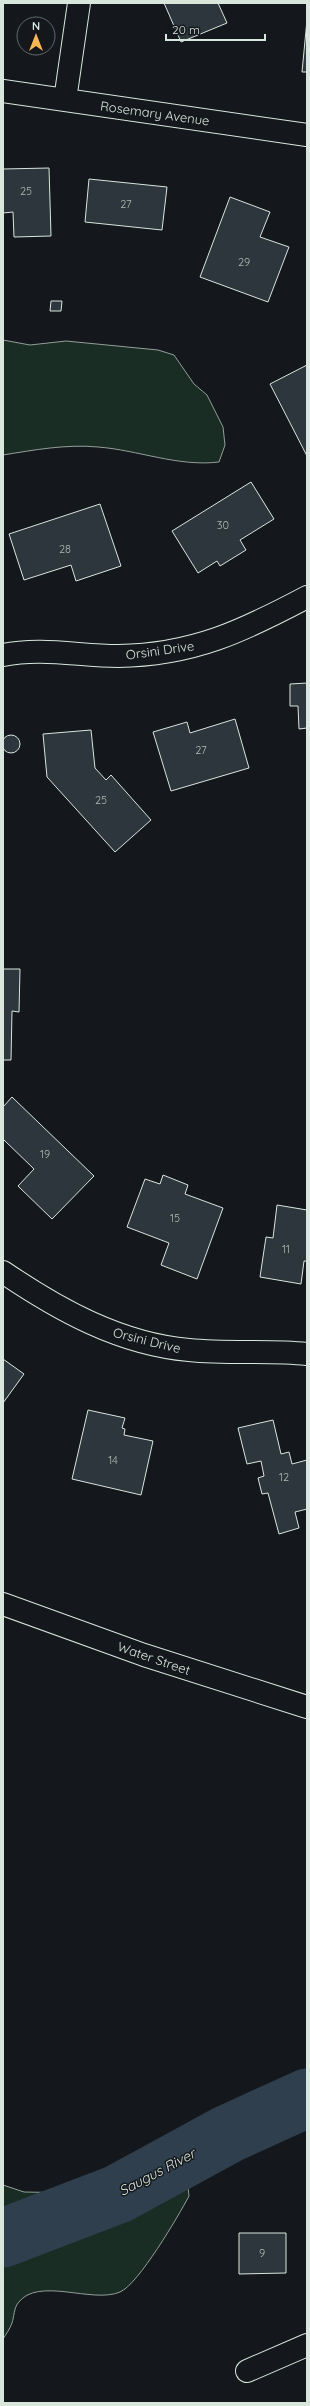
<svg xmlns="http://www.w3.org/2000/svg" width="310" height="2406" viewBox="0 0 310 2406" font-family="Quicksand,sans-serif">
<rect width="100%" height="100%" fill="#14181c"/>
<path fill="#1a2d24" stroke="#939e99" d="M3,340L30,345L66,341L158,350L174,355L194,384L207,395L223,427L225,445L219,462C178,467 138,450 98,447C66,444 34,450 3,455Z
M181,2183L188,2187L189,2196C179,2215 138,2285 120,2292C92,2304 38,2276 18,2303C14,2308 14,2317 12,2323C10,2329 6,2334 3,2339V2185L24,2192L81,2193L112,2188H147Z"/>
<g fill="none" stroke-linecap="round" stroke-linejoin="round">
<path stroke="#2f3f4d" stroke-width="59" d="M3,2238L118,2194L228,2134L307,2098"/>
</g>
<path fill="#2c363c" stroke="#d8e6dc" d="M164,3H218L227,23L181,42Z
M307,20V72H302Z
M49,168L51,236L14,237L13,212L3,213V169Z
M89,179L167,187L162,230L85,222Z
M230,197L270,212L260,237L289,247L268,302L200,277Z
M51,301H62L61,311H50Z
M307,365V456L270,384Z
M251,482L274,519L240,540L246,550L220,566L217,561L198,573L172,531Z
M100,504L121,566L76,581L71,565L24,580L9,534Z
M307,683V728L299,729L298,706H290V684Z
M235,719L249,768L171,791L153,732L187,722L190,733Z
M91,730L95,768L106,780L111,775L151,820L115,852L47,777L43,734Z
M2 744a9 9 0 1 1 18 0a9 9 0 1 1-18 0Z
M3,969H20L19,1012L12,1011L11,1060H3Z
M12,1097L94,1176L52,1219L18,1186L34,1169L3,1139V1107Z
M163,1175L188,1185L185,1194L223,1208L197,1279L161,1265L169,1243L127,1227L145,1179L160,1184Z
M277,1205L307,1210V1261H304L301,1284L260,1277L266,1237L273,1238Z
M3,1359L24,1374L3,1403Z
M88,1410L125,1418L122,1428L125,1429L124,1435L153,1441L141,1495L72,1479Z
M273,1420L281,1454L289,1452L292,1464L307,1460V1509L295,1512L299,1528L279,1534L268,1493L262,1494L258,1478L264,1476L261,1461L247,1464L238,1428Z
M239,2233H286V2273L239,2274Z"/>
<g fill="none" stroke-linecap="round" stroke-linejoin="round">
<g stroke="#d8e6dc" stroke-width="24">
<path id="minor" d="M3,91L307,135
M65,100L79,3
M3,655C41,647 80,656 118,656C193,655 243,631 307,597
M3,1272C59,1310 120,1344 189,1350C228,1354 268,1350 307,1354
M247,2371L307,2345"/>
</g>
<g stroke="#d8e6dc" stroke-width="24">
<path id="major" d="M3,1604L144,1655L307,1707"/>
</g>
<use href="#minor" stroke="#14181c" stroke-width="22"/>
<use href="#major" stroke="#14181c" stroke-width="22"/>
</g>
<g text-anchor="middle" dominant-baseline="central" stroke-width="3" stroke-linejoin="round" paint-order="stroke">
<g font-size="11" fill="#adbab4">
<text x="26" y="191">25</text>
<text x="126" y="204">27</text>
<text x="244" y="262">29</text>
<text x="223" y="525">30</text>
<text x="65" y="549">28</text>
<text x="201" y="750">27</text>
<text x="101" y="800">25</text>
<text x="45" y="1154">19</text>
<text x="175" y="1218">15</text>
<text x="286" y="1249">11</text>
<text x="113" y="1460">14</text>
<text x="284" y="1477">12</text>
<text x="262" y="2253">9</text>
</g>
<g font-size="13" fill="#d8e6dc" stroke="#14181c">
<text transform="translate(155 113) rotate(8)">Rosemary Avenue</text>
<text transform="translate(160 650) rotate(-8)">Orsini Drive</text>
<text transform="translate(147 1340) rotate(14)">Orsini Drive</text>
<text transform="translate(154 1658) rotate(19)">Water Street</text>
</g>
<g font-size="14" font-style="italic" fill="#d8e6dc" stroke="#14181c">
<text transform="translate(157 2172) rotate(-28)">Saugus River</text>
</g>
</g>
<rect width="310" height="2406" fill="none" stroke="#d8e6dc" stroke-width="8"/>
<g transform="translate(36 36)"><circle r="19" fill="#14181c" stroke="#626a69"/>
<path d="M0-3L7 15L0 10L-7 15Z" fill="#ffb74d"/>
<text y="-6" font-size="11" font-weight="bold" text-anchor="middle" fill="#d8e6dc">N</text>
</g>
<path d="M166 34v6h99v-6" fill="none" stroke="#d8e6dc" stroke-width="2"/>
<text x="172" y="34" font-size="12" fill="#d8e6dc" stroke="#14181c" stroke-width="3" paint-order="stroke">20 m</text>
</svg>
